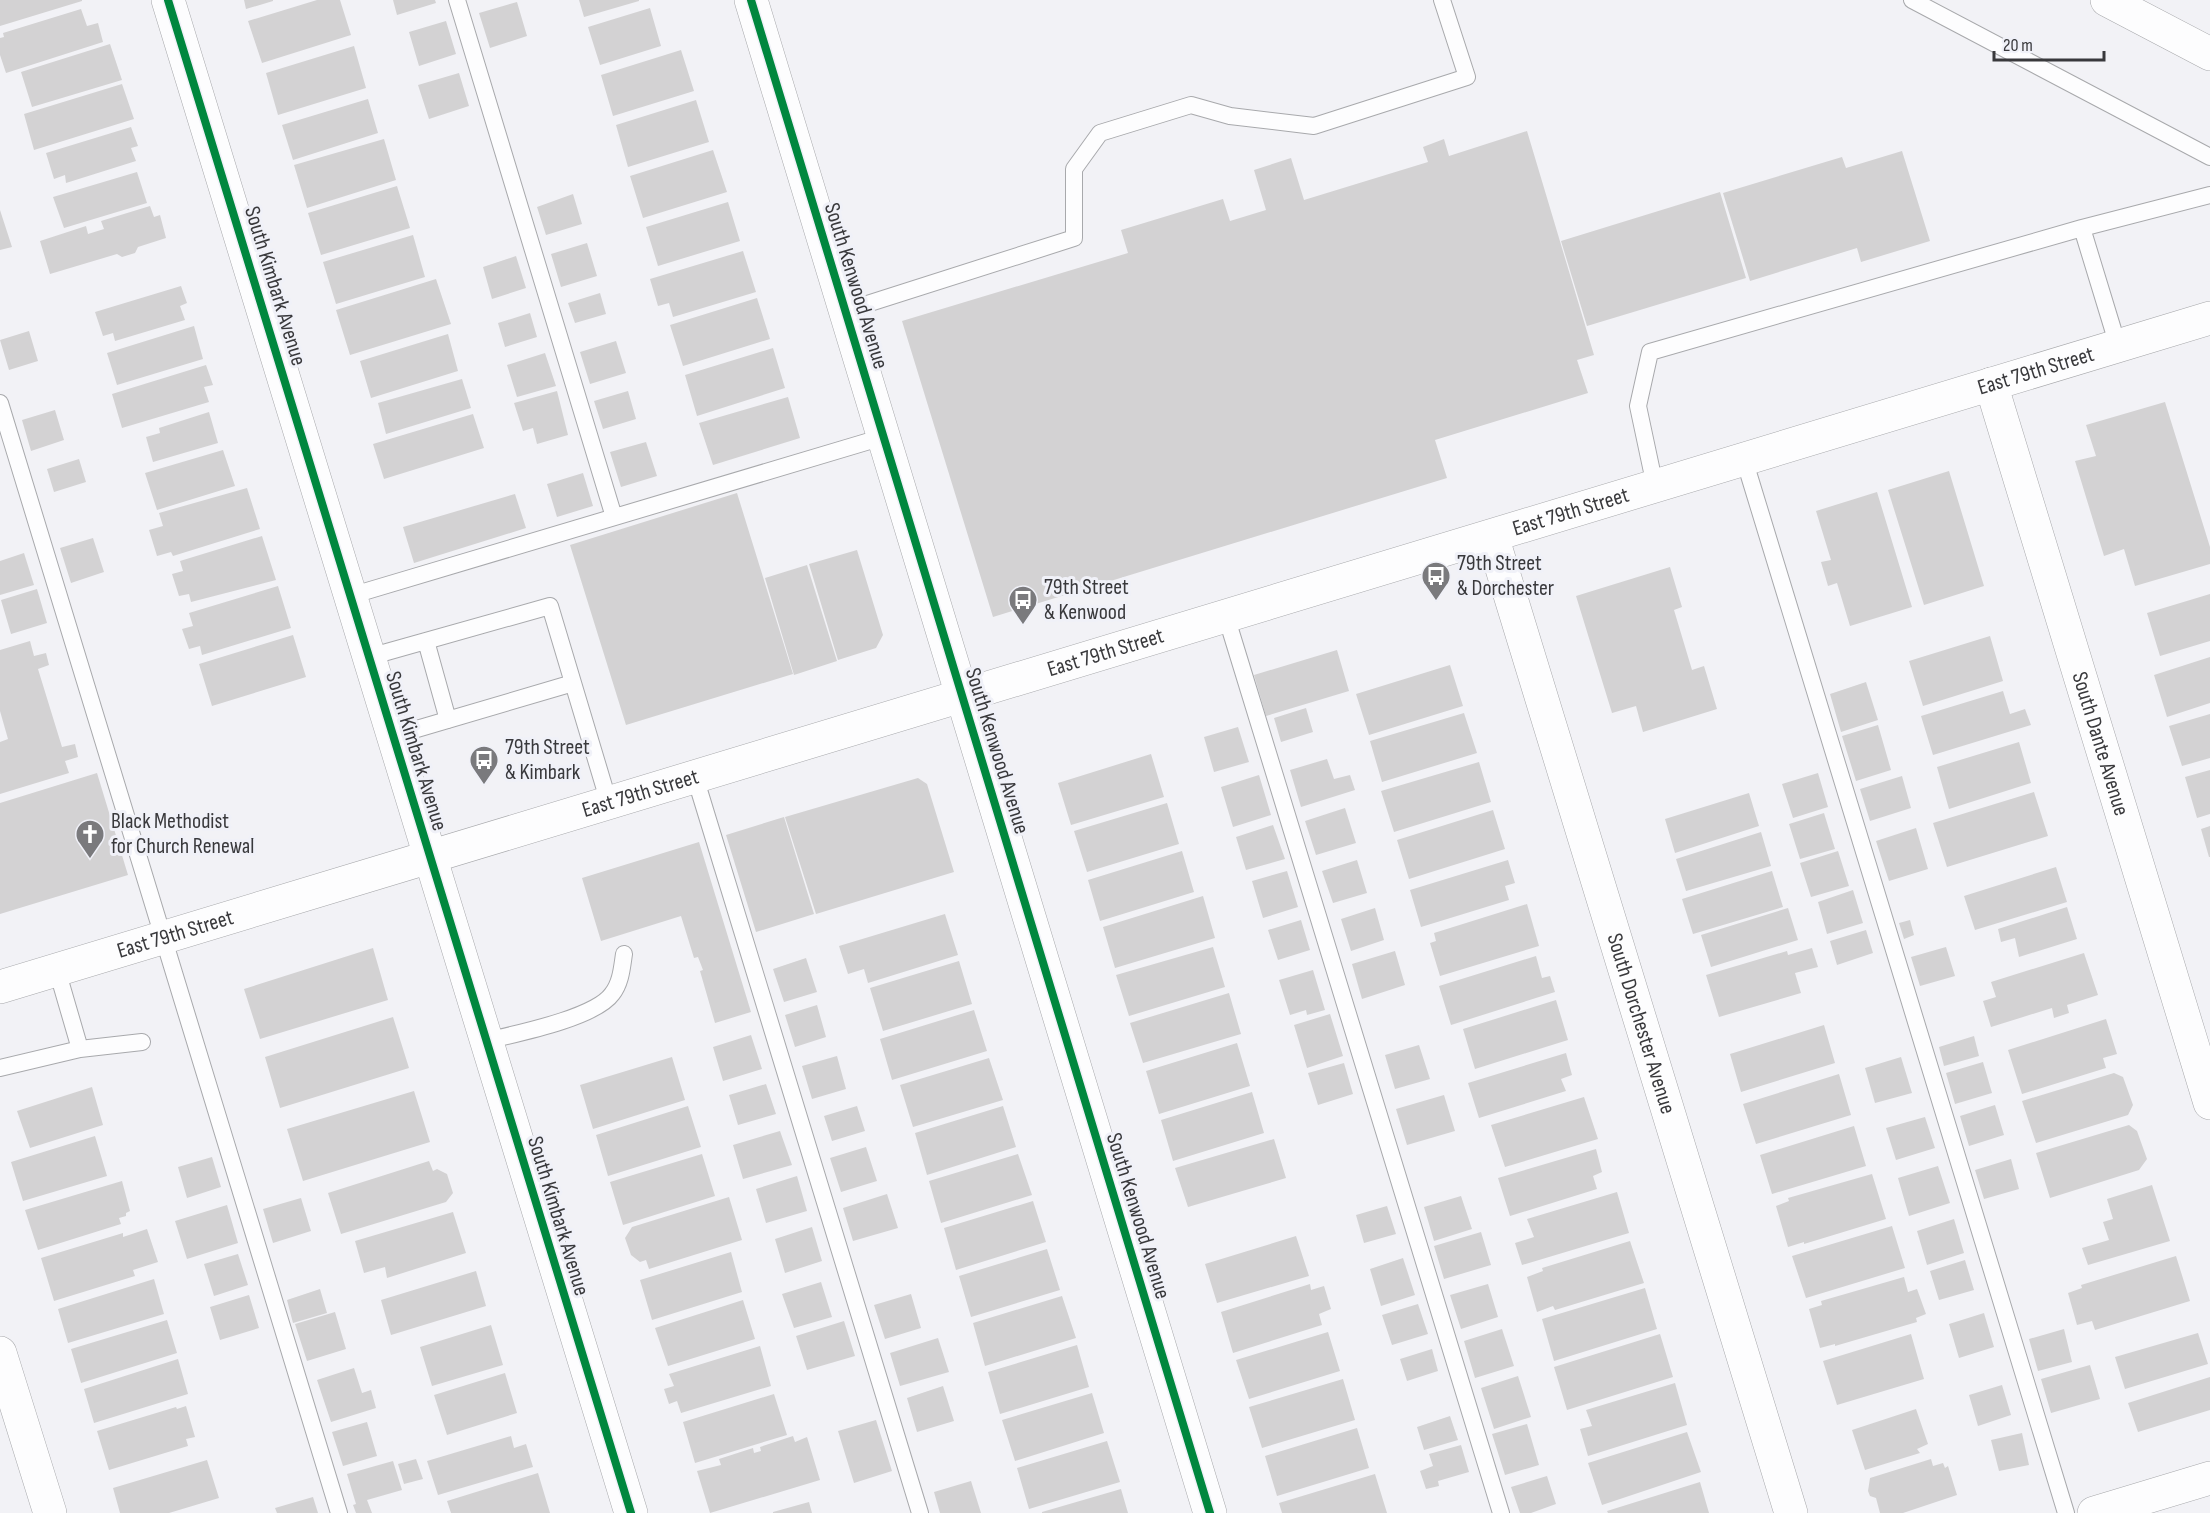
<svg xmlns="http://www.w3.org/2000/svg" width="2210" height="1513" viewBox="0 0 2210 1513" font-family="'Sofia Sans Condensed',sans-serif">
<rect width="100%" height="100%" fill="#f2f2f6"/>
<path fill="#d3d2d3" d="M0,0H82V1L0,26Z
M244,0H273V1L246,9Z
M317,0H340L351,35L262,63L248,21Z
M393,0H435L436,3L397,15Z
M579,0H639V1L584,17Z
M517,2L527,36L490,48L479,13Z
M650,8L661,46L600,65L588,27Z
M81,9L87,26L98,23L103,42L6,73L0,55V38L4,37L3,33Z
M446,21L456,54L419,66L409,32Z
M110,44L122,80L32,107L21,72Z
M354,46L366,88L278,115L266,73Z
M681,50L694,91L613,116L601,75Z
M459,73L469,106L429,119L418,85Z
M122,84L134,119L34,150L24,114Z
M368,99L378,133L293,160L282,125Z
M696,100L709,142L628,167L616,125Z
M131,127L138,146L131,148L136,161L66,183L65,175L54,179L46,153Z
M1527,131L1594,355L1577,360L1588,393L1435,440L1447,478L993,617L902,321L1128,253L1121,230L1223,199L1230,221L1266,210L1254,170L1291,158L1304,200L1428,162L1423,147L1444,139L1449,156Z
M384,139L396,180L307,208L294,165Z
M713,150L727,192L643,218L630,176Z
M1902,151L1930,241L1861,262L1857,248L1750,281L1723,193L1842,157L1846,168Z
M137,172L147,203L64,228L53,197Z
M397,186L410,228L321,255L308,213Z
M1720,192L1746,278L1587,326L1561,241Z
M573,194L582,224L546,235L537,207Z
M728,202L740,241L658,266L646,227Z
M150,206L154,217L160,215L166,238L138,247L135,253L122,257L117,254L50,274L40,241L86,226L88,234L104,229L101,221Z
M0,210L12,247L0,250Z
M413,235L425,277L336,304L323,262Z
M587,243L597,276L561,287L551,254Z
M743,251L756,292L673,317L669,303L658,306L650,279Z
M516,256L526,288L492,299L483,267Z
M436,279L451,324L350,355L336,310Z
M181,286L187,303L180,306L185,320L115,341L113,333L103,336L95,312Z
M600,293L606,314L575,323L568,303Z
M757,298L770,339L683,366L670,325Z
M530,313L537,337L505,347L498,323Z
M194,326L203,359L117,385L107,353Z
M29,331L38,361L9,370L0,340Z
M448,334L458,371L371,398L360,361Z
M616,341L626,373L590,384L580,352Z
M773,348L785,388L697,416L685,375Z
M545,353L556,386L517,397L507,365Z
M206,365L213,385L204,387L209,402L122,428L112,394Z
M462,379L471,408L386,434L378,403Z
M557,391L568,435L537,444L533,428L523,431L514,403Z
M628,391L636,419L603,429L594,401Z
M788,397L800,438L713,465L699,423Z
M2165,402L2210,547V564L2135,586L2124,549L2104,556L2075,461L2096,456L2086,425Z
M55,410L64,440L31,451L22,420Z
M209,412L218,443L153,462L146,437L160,433L159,428Z
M473,414L484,448L384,479L373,444Z
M646,442L657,476L621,487L610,452Z
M223,450L235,486L157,510L145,473Z
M79,459L86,482L54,492L47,469Z
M1949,471L1984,586L1924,605L1888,490Z
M583,473L593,506L557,517L547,484Z
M247,488L260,529L173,556L171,552L157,556L149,530L163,526L159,513Z
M1877,492L1912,607L1850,626L1837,583L1828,586L1821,562L1831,560L1816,511Z
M737,493L793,674L626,725L570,545Z
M515,494L526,528L414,563L403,527Z
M262,536L276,580L191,602L189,594L179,596L172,574L183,571L180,561Z
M93,538L104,572L71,583L60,548Z
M857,550L883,635L876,648L838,660L809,564Z
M24,553L34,585L0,595V561Z
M807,565L837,661L794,675L765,578Z
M1670,567L1682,607L1674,610L1692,670L1704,666L1717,709L1643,732L1636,706L1612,713L1576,596Z
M278,586L291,628L202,655L200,646L189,649L182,629L193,626L189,613Z
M37,589L47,623L11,634L1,600Z
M2210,594V641L2160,656L2147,613Z
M293,635L306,677L212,706L199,664Z
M1990,636L2003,681L1923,706L1909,661Z
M30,641L34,656L46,653L49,665L38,669L62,747L75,744L78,757L65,761L69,773L0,794V742L8,739L0,711V650Z
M1337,650L1349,691L1266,716L1254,675Z
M2210,657V703L2167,717L2154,675Z
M1450,665L1463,706L1369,735L1356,694Z
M1866,682L1878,720L1841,732L1830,694Z
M2003,691L2010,714L2025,709L2031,725L1933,755L1921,716Z
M1306,708L1313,732L1281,742L1274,718Z
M1464,713L1477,753L1382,782L1370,741Z
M2210,714V758L2182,766L2169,726Z
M1878,725L1891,770L1856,781L1842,736Z
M1238,727L1249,762L1214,772L1204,737Z
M2019,742L2031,783L1949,809L1937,767Z
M1151,754L1164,797L1071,825L1058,783Z
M1327,759L1334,779L1350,775L1355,790L1301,807L1290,770Z
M1479,762L1491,802L1394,832L1381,791Z
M2210,770V814L2197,818L2185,777Z
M97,773L128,875L0,914V803Z
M1818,773L1828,807L1793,818L1782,784Z
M1259,775L1271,815L1233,827L1221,787Z
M1902,776L1911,808L1870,821L1860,789Z
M918,778L927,784L954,872L816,914L785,817Z
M2034,792L2048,836L1947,867L1933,823Z
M1749,793L1759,826L1675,853L1665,819Z
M1167,803L1179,844L1087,872L1074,831Z
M1345,808L1356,843L1316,855L1305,821Z
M1493,810L1505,849L1409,879L1397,840Z
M1824,813L1835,849L1800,859L1789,824Z
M784,817L814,914L756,932L726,835Z
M1273,825L1285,859L1246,870L1236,837Z
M2210,826V857H2209L2201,829Z
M1916,828L1928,869L1889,881L1876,841Z
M1761,832L1771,866L1686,891L1676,859Z
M699,842L751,1012L715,1023L700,971L703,970L698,957L694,958L681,916L601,941L582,878Z
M1182,851L1194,892L1100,921L1088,880Z
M1838,851L1849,886L1811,897L1800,863Z
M1357,860L1367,893L1333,903L1322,871Z
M1508,860L1515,883L1505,886L1509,900L1421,927L1410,890Z
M2056,867L2067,902L1975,930L1964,896Z
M1287,871L1298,907L1263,918L1252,881Z
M1772,871L1783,907L1693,934L1682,899Z
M1853,890L1863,923L1827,934L1818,902Z
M1203,896L1215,938L1115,968L1103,927Z
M1527,904L1539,946L1440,976L1430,943L1436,941L1434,933Z
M2067,907L2077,939L2019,957L2015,938L2001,942L1998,929Z
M1375,908L1384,940L1351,951L1341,919Z
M1788,908L1798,940L1711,967L1701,935Z
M945,914L958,955L868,983L864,969L848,974L839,946Z
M1301,920L1310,950L1278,960L1268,930Z
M1910,920L1914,935L1904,939L1899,923Z
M1866,930L1873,953L1837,965L1830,941Z
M1213,947L1225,987L1129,1016L1116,975Z
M1946,947L1955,976L1920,986L1911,957Z
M373,948L388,1000L260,1039L244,989Z
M1812,948L1818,967L1795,973L1801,993L1719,1017L1706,975L1787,951L1788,955Z
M1395,951L1405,985L1362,999L1352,964Z
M2084,953L2098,995L2067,1005L2069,1013L2054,1018L2052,1008L1991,1027L1983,1001L1996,997L1991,982Z
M1536,956L1542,978L1550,976L1555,992L1451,1025L1439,986Z
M806,958L817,992L784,1002L773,969Z
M959,961L972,1004L883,1031L870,988Z
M1313,970L1325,1010L1307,1015L1306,1010L1290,1015L1279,980Z
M1229,993L1241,1034L1143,1063L1130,1023Z
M1556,1000L1568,1040L1475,1069L1463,1029Z
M817,1005L826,1037L795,1047L785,1015Z
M974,1010L987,1051L892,1080L880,1039Z
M1330,1014L1343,1056L1307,1068L1294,1025Z
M393,1017L409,1068L280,1108L265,1057Z
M2106,1019L2117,1054L2103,1058L2106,1068L2022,1094L2008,1050Z
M1824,1025L1835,1063L1741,1092L1730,1054Z
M751,1035L762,1069L723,1081L713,1047Z
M1974,1036L1979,1056L1944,1066L1939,1047Z
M1237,1043L1250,1086L1159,1114L1146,1071Z
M1419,1045L1430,1079L1395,1089L1385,1055Z
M1566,1053L1572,1075L1561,1079L1566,1091L1479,1118L1468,1083Z
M837,1056L846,1089L812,1099L802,1066Z
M672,1057L685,1100L593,1129L580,1085Z
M1901,1057L1912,1093L1875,1103L1865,1068Z
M989,1058L1003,1100L913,1127L900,1085Z
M1983,1062L1992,1093L1955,1104L1946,1073Z
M1344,1063L1353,1094L1318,1105L1308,1073Z
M2114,1073L2123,1077L2133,1105L2128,1115L2036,1143L2022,1101Z
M1839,1074L1851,1115L1756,1144L1743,1104Z
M766,1084L776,1114L738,1125L729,1095Z
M92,1087L103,1125L30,1148L17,1111Z
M414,1091L430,1142L303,1181L287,1129Z
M1252,1092L1264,1133L1173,1161L1161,1120Z
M1444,1095L1455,1131L1407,1145L1396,1109Z
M1584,1097L1598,1139L1505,1167L1491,1125Z
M1995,1105L2004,1135L1969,1146L1960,1116Z
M688,1106L701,1147L608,1176L596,1135Z
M857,1106L865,1131L832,1141L824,1116Z
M1003,1106L1016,1147L927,1175L915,1133Z
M1925,1117L1935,1148L1896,1160L1886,1128Z
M2129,1125L2137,1131L2147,1159L2139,1170L2050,1198L2036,1153Z
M1854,1126L1866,1166L1772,1194L1760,1155Z
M780,1131L792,1165L743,1179L733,1145Z
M95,1136L107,1176L23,1201L11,1162Z
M1274,1139L1286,1178L1188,1207L1175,1168Z
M866,1147L877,1181L841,1192L830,1158Z
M1596,1149L1602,1172L1593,1176L1597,1189L1510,1216L1498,1178Z
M702,1154L715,1196L623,1225L610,1182Z
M1018,1154L1032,1195L941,1223L929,1181Z
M212,1157L221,1187L187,1198L178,1167Z
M2011,1159L2019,1189L1984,1199L1975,1170Z
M429,1161L433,1171L437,1169L447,1174L453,1193L446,1202L341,1234L328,1193Z
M1938,1166L1950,1203L1909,1216L1898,1178Z
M1872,1174L1886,1219L1804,1244V1242L1788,1247L1776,1206L1789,1201L1788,1198Z
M797,1176L807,1211L766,1223L756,1189Z
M122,1181L130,1211L126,1213V1216L119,1218L121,1224L38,1250L25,1210Z
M2152,1185L2170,1241L2088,1265L2082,1248L2109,1240L2103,1222L2113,1219L2107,1199Z
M1617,1192L1629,1233L1522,1265L1515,1243L1534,1237L1527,1219Z
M887,1194L898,1228L853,1241L843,1208Z
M1461,1196L1472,1229L1434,1241L1424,1207Z
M729,1197L742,1240L649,1269L646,1260L640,1262L631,1255L625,1238L632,1227Z
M301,1198L311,1231L273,1243L263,1209Z
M1033,1201L1046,1242L956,1270L944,1228Z
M227,1205L238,1243L187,1259L175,1221Z
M1387,1206L1396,1234L1364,1243L1356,1215Z
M453,1212L466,1253L387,1278L385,1267L364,1273L355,1241Z
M1954,1219L1964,1253L1927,1265L1917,1231Z
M1892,1226L1905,1268L1806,1298L1792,1256Z
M812,1227L822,1261L785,1273L775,1239Z
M147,1229L158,1262L133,1270L135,1276L54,1301L41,1258L123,1233V1237Z
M1481,1232L1491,1265L1444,1279L1434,1246Z
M1296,1236L1309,1276L1217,1303L1205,1264Z
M1630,1241L1644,1283L1555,1310L1553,1306L1537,1312L1527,1277L1543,1271L1542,1268Z
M1047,1249L1060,1290L971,1317L959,1276Z
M731,1252L742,1292L652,1320L640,1280Z
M238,1254L248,1285L214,1296L204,1264Z
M2176,1256L2190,1301L2095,1330L2092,1321L2077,1325L2068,1293L2082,1288L2081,1285Z
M1403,1258L1415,1295L1381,1306L1370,1269Z
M1965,1260L1974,1290L1939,1300L1930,1271Z
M476,1271L486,1306L391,1335L381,1300Z
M1904,1277L1908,1292L1917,1289L1926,1314L1916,1318L1917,1322L1835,1346V1344L1820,1348L1809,1309L1822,1305L1821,1301Z
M154,1279L164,1314L68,1343L58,1309Z
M821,1282L832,1317L794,1328L782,1294Z
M1310,1284L1311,1290L1324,1286L1331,1309L1319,1314L1322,1325L1233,1353L1221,1312Z
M1488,1284L1498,1317L1461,1329L1450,1295Z
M1645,1288L1657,1329L1554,1361L1542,1319Z
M320,1289L327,1313L293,1323L287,1300Z
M911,1294L921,1328L885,1339L874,1305Z
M249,1295L259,1328L220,1340L210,1307Z
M1062,1296L1076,1338L985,1366L973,1323Z
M743,1300L755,1339L668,1366L655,1328Z
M1418,1304L1428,1334L1392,1345L1382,1315Z
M335,1312L346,1349L307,1361L295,1324Z
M1984,1313L1994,1347L1959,1358L1949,1324Z
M167,1320L177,1353L81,1383L71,1349Z
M844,1321L855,1356L807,1370L796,1336Z
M491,1325L503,1365L432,1386L420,1347Z
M1502,1329L1514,1366L1475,1378L1464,1341Z
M2064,1329L2072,1362L2038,1371L2029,1339Z
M1328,1332L1340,1371L1249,1399L1236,1360Z
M2198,1333L2208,1364L2125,1389L2115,1357Z
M1660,1334L1673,1377L1567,1410L1554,1367Z
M1911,1334L1924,1379L1837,1405L1823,1361Z
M938,1338L949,1372L900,1386L890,1353Z
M1077,1345L1089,1387L1000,1414L988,1372Z
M760,1346L771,1386L681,1413L677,1401L669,1404L664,1389L674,1386L669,1374Z
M1432,1349L1438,1371L1407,1381L1400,1359Z
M178,1359L188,1394L94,1423L84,1389Z
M2090,1365L2100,1399L2051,1413L2041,1379Z
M354,1368L362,1393L371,1390L376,1408L331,1422L317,1380Z
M505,1373L517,1413L447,1435L434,1395Z
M1518,1376L1531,1417L1494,1429L1481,1388Z
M2210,1377V1410L2138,1432L2128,1403Z
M1343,1379L1355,1420L1262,1448L1249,1407Z
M1675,1383L1687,1425L1588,1456L1580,1429L1592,1426L1586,1410Z
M2002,1385L2011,1415L1978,1426L1969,1395Z
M943,1386L954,1421L917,1432L907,1398Z
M1092,1393L1104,1433L1015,1461L1002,1420Z
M774,1394L787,1435L695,1463L683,1422Z
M186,1406L195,1437L186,1439L188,1446L109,1470L97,1431L176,1407L177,1409Z
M1916,1409L1928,1444L1917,1449L1920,1453L1865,1470L1852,1430Z
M1450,1416L1458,1440L1424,1450L1417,1427Z
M876,1420L892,1471L854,1483L838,1431Z
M367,1422L377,1456L343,1466L332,1432Z
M1527,1424L1539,1465L1505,1475L1492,1434Z
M1357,1428L1369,1468L1277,1496L1265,1456Z
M1687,1432L1701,1472L1602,1505L1588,1463Z
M2022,1433L2029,1465L1999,1471L1991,1440Z
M511,1436L514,1448L526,1444L533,1467L438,1495L427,1461Z
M793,1436L795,1442L807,1437L820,1480L710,1513L697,1471L721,1465L719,1459L753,1448L754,1453L761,1451L760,1447Z
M1107,1441L1120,1482L1029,1509L1017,1468Z
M1461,1445L1469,1472L1438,1481L1439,1486L1426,1489L1420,1471L1433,1466L1429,1454Z
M416,1459L423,1479L404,1484L398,1464Z
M1931,1459L1933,1466L1943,1463L1945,1468L1948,1466L1957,1495L1903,1513H1880L1876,1498L1870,1496L1868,1491L1870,1478Z
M207,1460L219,1498L169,1513H120L113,1488Z
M393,1461L402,1490L367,1500L372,1513H356L353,1505L356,1504L347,1474Z
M538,1473L550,1513H451L447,1501Z
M1375,1474L1387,1513H1282L1279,1503Z
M1547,1476L1556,1504L1531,1513H1520L1511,1487Z
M971,1481L981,1513H940L934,1492Z
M1700,1482L1709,1513H1608L1607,1511Z
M1121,1489L1128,1513H1042V1512Z
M313,1497L318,1513H277L275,1508Z
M809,1502L812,1513H773V1512Z"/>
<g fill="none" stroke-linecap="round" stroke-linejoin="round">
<g stroke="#a8a9ac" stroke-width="18">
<path id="service" d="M457,0L614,517
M1912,0L2210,157
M2082,228L2118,346
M845,311L1074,238V169L1100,133L1191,105L1230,116L1314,126L1467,77L1442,0
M0,403L339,1513
M1744,459L2066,1513
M1655,486L1638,406L1650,352L2082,228L2210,195
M350,596L883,437
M1226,616L1501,1513
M426,641L448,720
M369,657L550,606L609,803
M393,736L573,683
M695,777L920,1513
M57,970L80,1049L142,1042
M486,1041C515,1034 595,1018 612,994C621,983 622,967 624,954
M0,1068L80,1049"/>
</g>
<g stroke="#a8a9ac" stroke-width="34">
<g id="minor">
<path d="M168,0L631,1513"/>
<path d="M751,0L1210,1513"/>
<path id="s1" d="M1991,384L2210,1103"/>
<path id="s2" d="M1492,536L1791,1513"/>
<path d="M0,1353L50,1513"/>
<path d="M2094,1513L2210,1478"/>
</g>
</g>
<g stroke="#a8a9ac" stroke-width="34">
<g id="secondary">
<path id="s3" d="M0,987L2210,318"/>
</g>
</g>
<g stroke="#a8a9ac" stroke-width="34">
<path id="motorway" d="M2107,0L2210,54"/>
</g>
<use href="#service" stroke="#fdfdfe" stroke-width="16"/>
<use href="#minor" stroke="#fdfdfe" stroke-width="33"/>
<use href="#secondary" stroke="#fdfdfe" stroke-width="33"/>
<use href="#motorway" stroke="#fdfdfe" stroke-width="33"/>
<g stroke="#f0f1f8" stroke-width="11">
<path id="cycleway" d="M168,0L631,1513
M751,0L1210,1513"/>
</g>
<use href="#cycleway" stroke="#00873e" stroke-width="8"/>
</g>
<defs>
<g id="bus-pin" transform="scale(1.5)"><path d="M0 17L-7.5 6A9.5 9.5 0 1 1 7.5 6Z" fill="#7a7a7d" stroke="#f0f1f8"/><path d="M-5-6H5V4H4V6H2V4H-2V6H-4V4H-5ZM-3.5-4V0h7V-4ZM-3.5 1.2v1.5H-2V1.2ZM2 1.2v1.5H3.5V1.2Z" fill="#fff"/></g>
<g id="church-pin" transform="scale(1.5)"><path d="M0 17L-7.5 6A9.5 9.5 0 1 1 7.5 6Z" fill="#7a7a7d" stroke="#f0f1f8"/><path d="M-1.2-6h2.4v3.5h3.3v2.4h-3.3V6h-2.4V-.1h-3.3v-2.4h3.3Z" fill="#fff"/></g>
</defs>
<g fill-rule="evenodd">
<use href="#bus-pin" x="1436" y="576"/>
<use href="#bus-pin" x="1023" y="600"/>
<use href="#bus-pin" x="484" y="760"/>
<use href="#church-pin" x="90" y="834"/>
</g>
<g text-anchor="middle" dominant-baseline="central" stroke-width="6" stroke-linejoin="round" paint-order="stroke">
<g font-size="22" fill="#39393c" stroke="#f0f1f8">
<text transform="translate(275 286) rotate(73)">South Kimbark Avenue</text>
<text transform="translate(856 286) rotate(73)">South Kenwood Avenue</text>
<text stroke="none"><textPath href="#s3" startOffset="2127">East 79th Street</textPath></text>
<text stroke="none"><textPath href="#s3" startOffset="1641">East 79th Street</textPath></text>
<text stroke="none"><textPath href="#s3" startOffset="1155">East 79th Street</textPath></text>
<text stroke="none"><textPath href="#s1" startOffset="376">South Dante Avenue</textPath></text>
<text transform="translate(416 751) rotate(73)">South Kimbark Avenue</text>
<text transform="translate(997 751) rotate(73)">South Kenwood Avenue</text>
<text stroke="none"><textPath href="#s3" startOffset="669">East 79th Street</textPath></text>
<text stroke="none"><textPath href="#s3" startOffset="183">East 79th Street</textPath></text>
<text stroke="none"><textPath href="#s2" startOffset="510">South Dorchester Avenue</textPath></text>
<text transform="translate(558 1216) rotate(73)">South Kimbark Avenue</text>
<text transform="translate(1138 1216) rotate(73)">South Kenwood Avenue</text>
</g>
<g font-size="22" fill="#39393c" stroke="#f0f1f8" text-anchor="start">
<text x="1457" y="563">79th Street<tspan x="1457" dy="25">&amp; Dorchester</tspan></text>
<text x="1044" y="587">79th Street<tspan x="1044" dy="25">&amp; Kenwood</tspan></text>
<text x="505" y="747">79th Street<tspan x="505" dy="25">&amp; Kimbark</tspan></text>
<text x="111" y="821">Black Methodist<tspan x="111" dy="25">for Church Renewal</tspan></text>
</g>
</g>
<path d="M1994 51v9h110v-9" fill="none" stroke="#39393c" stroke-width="3"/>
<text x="2003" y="51" font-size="18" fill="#39393c" stroke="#f0f1f8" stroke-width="4.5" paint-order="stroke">20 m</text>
</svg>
